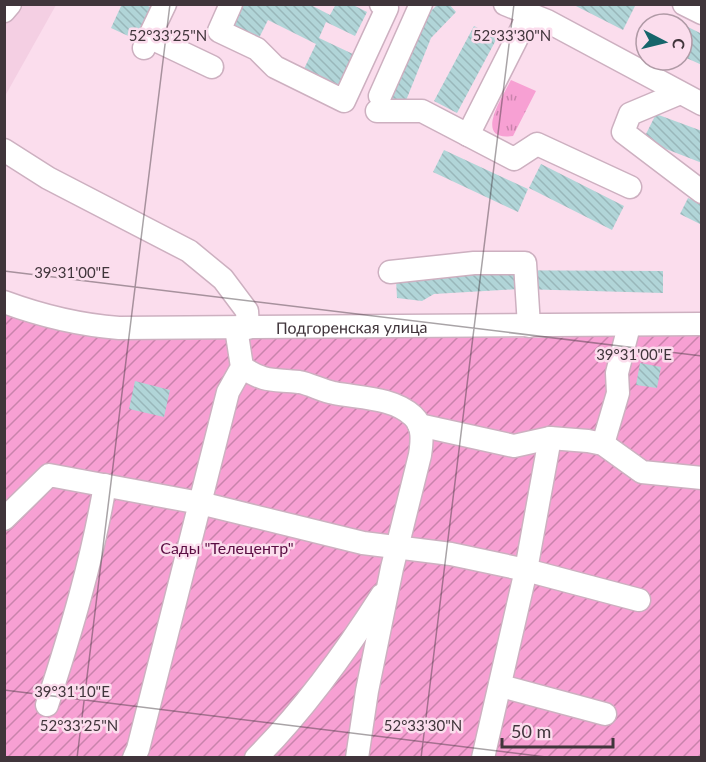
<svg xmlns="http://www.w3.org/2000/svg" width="706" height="762" viewBox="0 0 706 762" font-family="Lato,sans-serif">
<defs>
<pattern id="park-tufts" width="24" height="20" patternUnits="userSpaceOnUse" patternTransform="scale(1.5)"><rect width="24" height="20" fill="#f7a0d3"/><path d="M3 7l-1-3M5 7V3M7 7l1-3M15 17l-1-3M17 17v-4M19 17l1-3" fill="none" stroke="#c983ac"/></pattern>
<pattern id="garden-furrows" width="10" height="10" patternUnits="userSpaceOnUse" patternTransform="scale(1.5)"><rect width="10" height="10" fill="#f7a0d3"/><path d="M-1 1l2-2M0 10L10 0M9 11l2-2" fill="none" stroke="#c983ac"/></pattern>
<pattern id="building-back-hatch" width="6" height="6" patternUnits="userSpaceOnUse" patternTransform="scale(1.5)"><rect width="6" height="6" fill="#b1d5d8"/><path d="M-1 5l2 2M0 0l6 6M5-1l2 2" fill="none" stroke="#99b7ba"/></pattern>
</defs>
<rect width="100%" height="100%" fill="#fbdded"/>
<path fill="#f4cfe3" d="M5,5H56L5,96Z"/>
<path fill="url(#park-tufts)" d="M511,80L536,91L513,136C472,142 503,96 511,80Z"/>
<path fill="url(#garden-furrows)" d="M4,310L84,336L541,338L701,334V757H5Z"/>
<path fill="url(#building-back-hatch)" d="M122,4H144L152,8L137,40L111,28Z
M237,4H309L330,15L336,4H351L367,12L355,36L326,22L319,38L355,55L338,90L302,73L316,44L268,20L259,38L228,23Z
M438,4H449L456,12L431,38L403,108L384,100L420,22Z
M572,4H636L623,30Z
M667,17L681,24H663Z
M682,24L702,34V65L682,56Z
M474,26L497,38L457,113L434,101Z
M656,114L702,131V163L643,140Z
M444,150L528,189L518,212L433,172Z
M541,164L624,206L612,230L529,188Z
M688,198L702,204V225L680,214Z
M472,270L663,271V293L519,289L434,294L422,301L397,298L396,279Z
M640,363L661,367L657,388L636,385Z
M135,381L170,390L164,417L129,409Z"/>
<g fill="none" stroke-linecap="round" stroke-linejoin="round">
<g stroke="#cdb0c0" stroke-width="25">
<g id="minor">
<path d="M231,4L219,31L257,49L275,67L344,101L387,8L381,4"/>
<path d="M505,4L547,21L702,104"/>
<path d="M684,4L702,13"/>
<path d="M4,11L10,4"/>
<path d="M149,37L212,67"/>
<path d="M144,48L165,4"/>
<path d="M680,93L630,114L623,132L702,192"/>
<path d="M380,96L421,4"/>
<path d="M377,111H422L514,159L537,144L630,187"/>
<path d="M468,135L529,14"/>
<path d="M4,150L48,178L189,251L223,279L247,311L248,328"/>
<path d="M390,272L474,263H525L529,326"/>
<path id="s1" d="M4,302C42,316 79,325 119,328L702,324"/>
<path d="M242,367C265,383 273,379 299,382C311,384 322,391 334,393C358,398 393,397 413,416C424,426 422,442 420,455L392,568L367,691L357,758"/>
<path d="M419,425L514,446L550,438L588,441L603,444L642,472L702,478"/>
<path d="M603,444L618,393L617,373L629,326"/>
<path d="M4,519L49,475L200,503L228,392L242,367L236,328"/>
<path d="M501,686L605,714"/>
<path d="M47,705C71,632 92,561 105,485"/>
<path d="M134,758L138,749L200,503L363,543L451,554L526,570L639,600"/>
<path d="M256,758C305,709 345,653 382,595"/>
<path d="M483,758L526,570L550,438"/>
</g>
</g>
<use href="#minor" stroke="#fff" stroke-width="22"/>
</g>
<path fill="none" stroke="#40353b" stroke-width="1.5" stroke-opacity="0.45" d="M4,271L702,356M4,690L554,758M77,758L170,4M421,758L514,4"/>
<g text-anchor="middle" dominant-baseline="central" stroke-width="5" stroke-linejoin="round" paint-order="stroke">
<g font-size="16" fill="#40353b" stroke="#fbdded">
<text stroke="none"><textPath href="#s1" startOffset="351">Подгоренская улица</textPath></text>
</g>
<g font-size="16" fill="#5b0e43" stroke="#fbdded">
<text x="227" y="547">Сады "Телецентр"</text>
</g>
</g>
<g font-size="15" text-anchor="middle" fill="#40353b" stroke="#fbdded" stroke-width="5" stroke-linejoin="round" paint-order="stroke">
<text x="168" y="41">52°33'25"N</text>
<text x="512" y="41">52°33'30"N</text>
<text x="72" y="278">39°31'00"E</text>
<text x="634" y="360">39°31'00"E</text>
<text x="72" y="697">39°31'10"E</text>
<text x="79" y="731">52°33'25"N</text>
<text x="423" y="731">52°33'30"N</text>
</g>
<rect width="706" height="762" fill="none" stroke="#40353b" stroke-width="12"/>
<g transform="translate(664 42) rotate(97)"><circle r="28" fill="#fbdded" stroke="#b09aa6" stroke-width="1.5"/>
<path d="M0-4.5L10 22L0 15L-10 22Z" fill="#16656b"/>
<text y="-9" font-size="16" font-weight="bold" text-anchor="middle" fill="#40353b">С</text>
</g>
<path d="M502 738v9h111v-9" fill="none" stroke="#40353b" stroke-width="3"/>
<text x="511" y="738" font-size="18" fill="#40353b" stroke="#fbdded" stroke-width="4.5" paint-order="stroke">50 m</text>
</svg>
